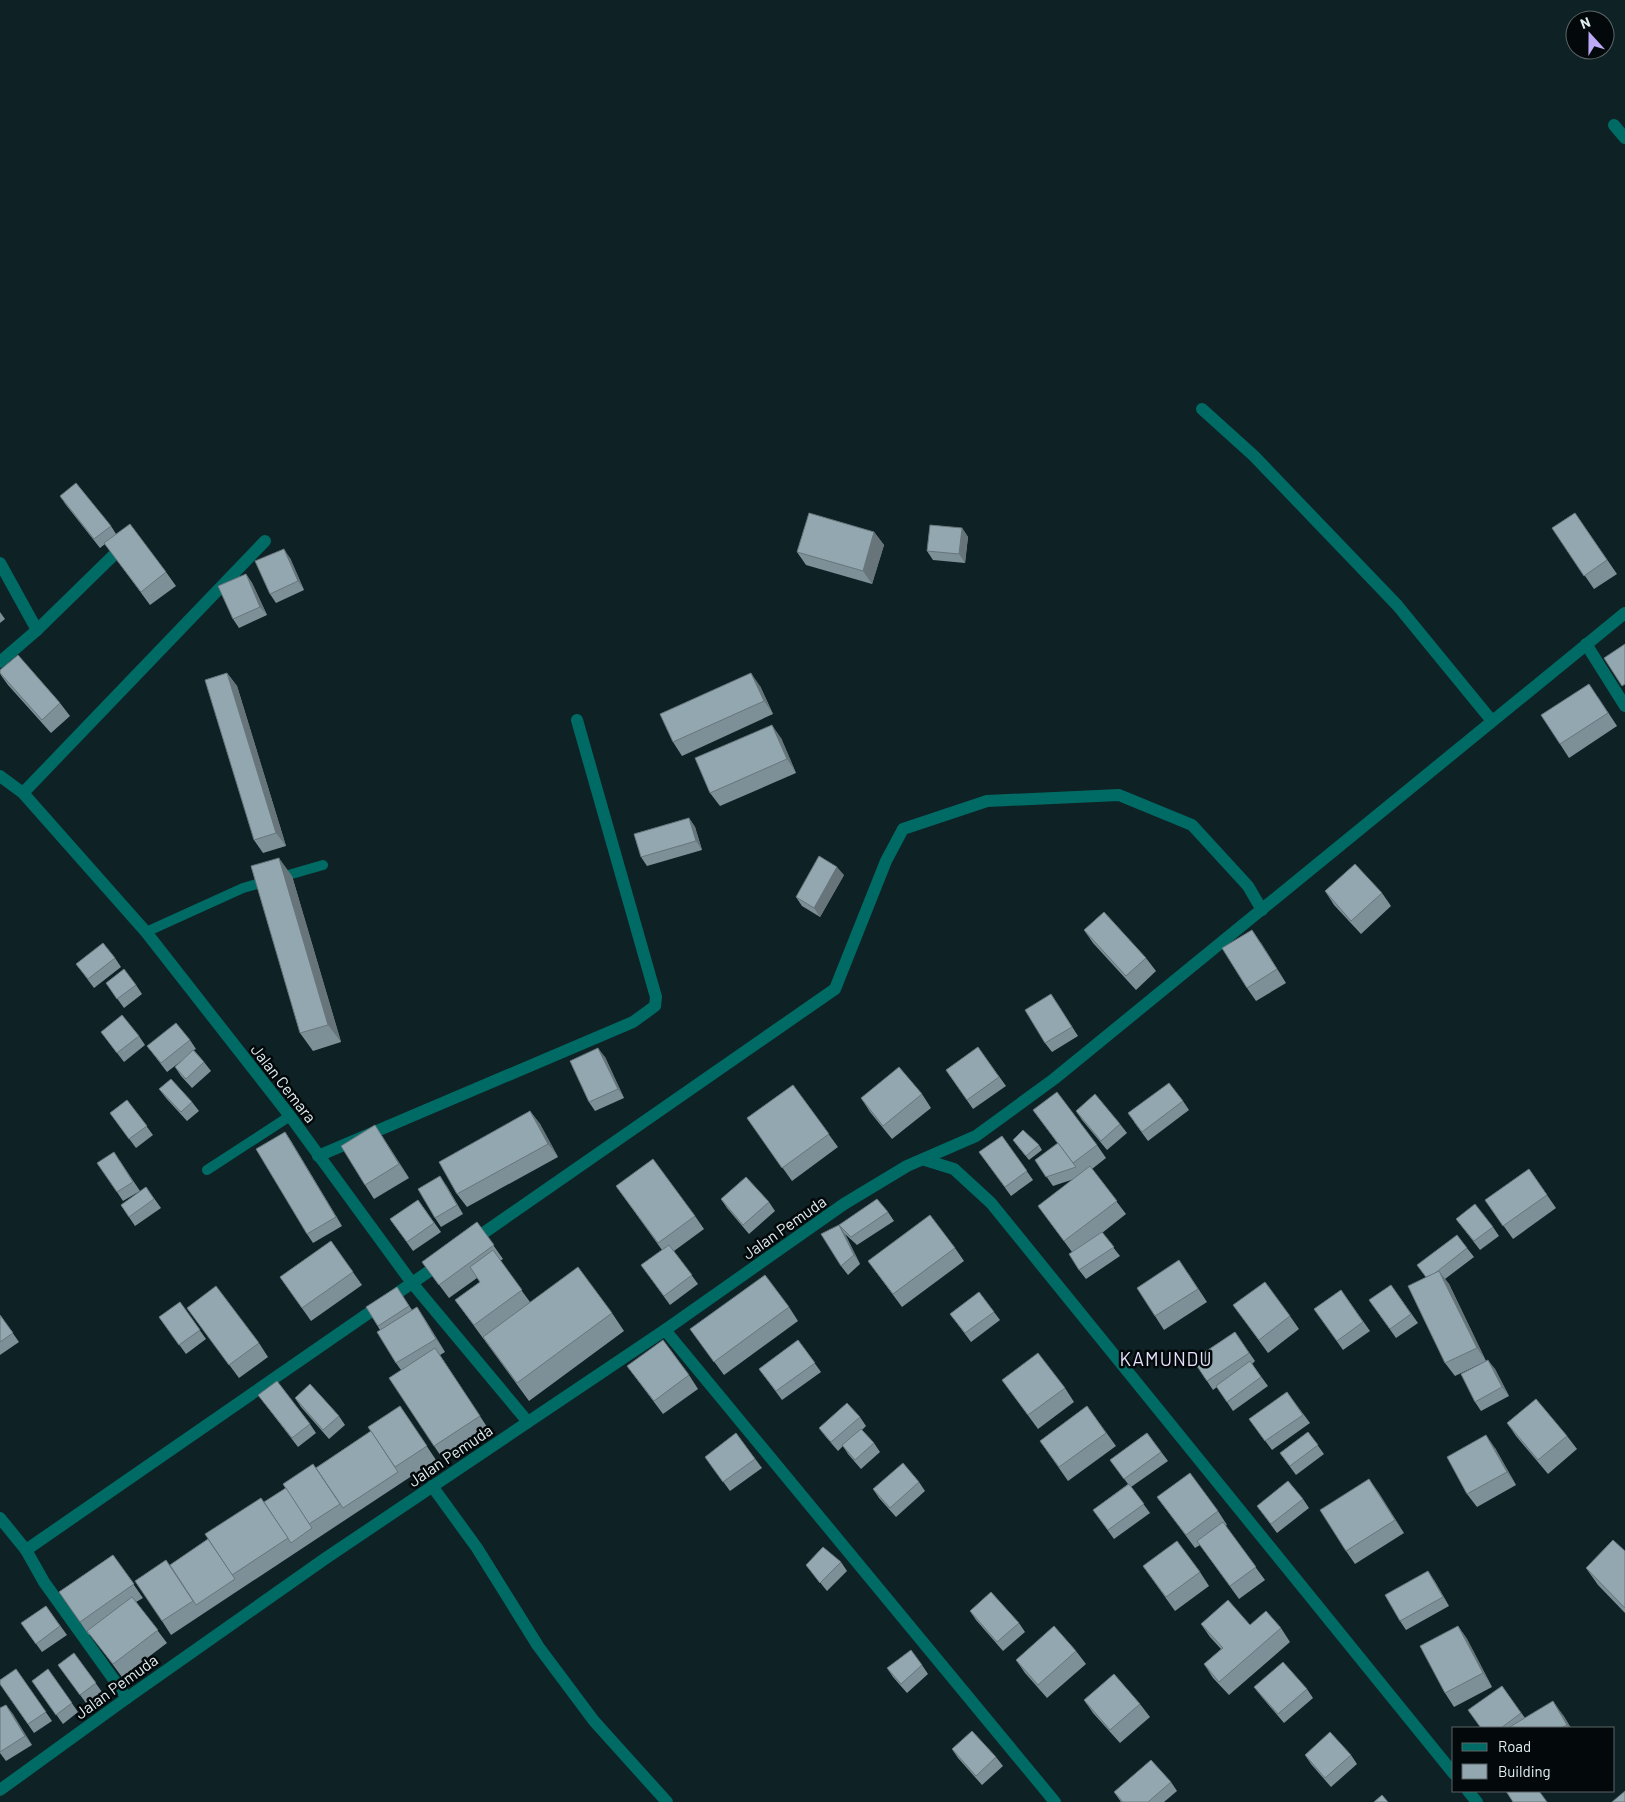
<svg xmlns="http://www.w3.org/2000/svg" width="1625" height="1802" viewBox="0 0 1625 1802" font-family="Barlow,sans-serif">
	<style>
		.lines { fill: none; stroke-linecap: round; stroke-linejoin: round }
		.lane { stroke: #006a64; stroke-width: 10 }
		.street { stroke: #006a64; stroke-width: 12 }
		.wall { fill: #7e9097 }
		.shaded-wall { fill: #67757b }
		.building { fill: #93a7b0; stroke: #67757b }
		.labels { text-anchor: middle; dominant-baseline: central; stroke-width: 5; stroke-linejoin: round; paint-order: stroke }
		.street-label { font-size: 16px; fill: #e2eef0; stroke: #03090b }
		.quarter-label { font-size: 19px; letter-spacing: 1px; fill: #e6e0fd; stroke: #03090b }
	</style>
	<rect width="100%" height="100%" fill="#0e2124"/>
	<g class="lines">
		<g class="lane">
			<polyline points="146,932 243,888 323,865"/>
			<polyline points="207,1170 290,1116"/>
		</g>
		<g class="street">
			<polyline points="1614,125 1625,138"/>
			<polyline points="1202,409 1254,456 1397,605 1492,721"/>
			<polyline points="0,563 37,630"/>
			<polyline points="1586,644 1625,706"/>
			<polyline points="0,662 37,630 125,544"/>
			<polyline points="0,776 23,793 146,932 290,1116 412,1283 528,1422"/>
			<polyline points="23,793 265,541"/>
			<polyline points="318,1156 633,1022 655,1006 656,997 577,720"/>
			<polyline points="925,1160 954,1169 991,1203 1454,1774"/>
			<polyline points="472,1241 835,989 886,861 903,829 987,801 1119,795 1192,825 1248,886 1262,910"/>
			<polyline points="665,1330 1055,1802"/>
			<polyline points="432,1486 477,1548 538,1646 594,1721 667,1802"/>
			<polyline points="0,1518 26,1550 44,1582 127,1698"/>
			<polyline points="26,1550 441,1263"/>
			<polyline points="0,1790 127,1698 326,1558 665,1330 844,1204 907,1166 976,1136 1054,1079 1625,613"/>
			<polyline points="1468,1791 1477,1802"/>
		</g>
	</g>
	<g class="wall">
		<polygon points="60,496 111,526 116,534 166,572 176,586 150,605 105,544 100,548 66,505"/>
		<polygon points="1575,513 1617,574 1594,589 1552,528"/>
		<polygon points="962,528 968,537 965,563 933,560 927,551"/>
		<polygon points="874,532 884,545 872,584 806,565 797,552"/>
		<polygon points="290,558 304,590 276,603 270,594"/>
		<polygon points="246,574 252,583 267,615 239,628 233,619"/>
		<polygon points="0,612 5,619 0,623"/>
		<polygon points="227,673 237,686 286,846 263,853 254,840"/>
		<polygon points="0,674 60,703 70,716 51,733 8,685"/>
		<polygon points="760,686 773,714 682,756 673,742"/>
		<polygon points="1598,697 1617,726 1569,758 1560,744"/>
		<polygon points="781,738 796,773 720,806 710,793"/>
		<polygon points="689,818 695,827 702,850 647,866 641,857"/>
		<polygon points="844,875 820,917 802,906 796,897"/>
		<polygon points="292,876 341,1042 313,1051 300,1033"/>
		<polygon points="1325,891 1382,893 1391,906 1361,934 1334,905"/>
		<polygon points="1084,930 1146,958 1156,971 1136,990 1093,943"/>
		<polygon points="1261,943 1286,983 1256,1001 1247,988"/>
		<polygon points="115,958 121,967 94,988 76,964"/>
		<polygon points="106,983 136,985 142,994 124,1008"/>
		<polygon points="1057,1003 1078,1036 1052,1052 1045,1043"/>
		<polygon points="101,1032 139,1036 145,1045 124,1062"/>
		<polygon points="190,1040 196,1049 194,1050 204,1062 211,1071 192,1088 181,1076 175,1067 184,1059 167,1072 147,1046"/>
		<polygon points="978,1047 1006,1086 973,1109 946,1070"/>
		<polygon points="605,1057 624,1098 595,1111 589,1102"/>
		<polygon points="793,1085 838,1147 792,1181 747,1118"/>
		<polygon points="159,1089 192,1102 199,1111 187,1121 166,1098"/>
		<polygon points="922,1094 931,1108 892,1139 870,1112 861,1098"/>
		<polygon points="127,1100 153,1135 136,1148 110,1113"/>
		<polygon points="1183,1101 1189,1110 1148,1141 1134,1122"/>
		<polygon points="1033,1110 1097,1145 1106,1158 1092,1169 1126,1214 1102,1233 1120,1256 1086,1279 1079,1270 1072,1252 1038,1206 1074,1179 1053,1186 1035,1160 1058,1144"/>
		<polygon points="530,1111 540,1124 558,1157 467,1207 457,1194"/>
		<polygon points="1076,1111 1120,1124 1127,1133 1107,1150 1082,1120"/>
		<polygon points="375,1125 409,1178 374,1199 365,1185"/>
		<polygon points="285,1132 291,1141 342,1226 313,1243 307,1234"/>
		<polygon points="1002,1136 1033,1180 1011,1196 979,1152"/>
		<polygon points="1016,1144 1039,1145 1042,1150 1029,1160"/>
		<polygon points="120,1161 140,1191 123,1201 117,1192"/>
		<polygon points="1529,1169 1556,1208 1513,1239 1485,1200"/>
		<polygon points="446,1185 463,1214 441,1227 435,1218"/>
		<polygon points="616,1186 695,1216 704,1229 674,1251 698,1284 670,1305 641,1265 662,1250"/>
		<polygon points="146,1187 161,1208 135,1226 121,1205"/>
		<polygon points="721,1199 769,1202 775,1211 749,1234 727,1208"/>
		<polygon points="418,1200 441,1232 413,1251 390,1219"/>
		<polygon points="888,1212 894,1221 857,1245 845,1234 860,1264 848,1275 841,1266 839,1225"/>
		<polygon points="1456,1219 1493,1227 1499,1236 1480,1250"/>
		<polygon points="477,1222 503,1259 500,1261 530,1302 612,1313 624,1331 529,1401 455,1300 480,1282 477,1278 449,1298 422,1262"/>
		<polygon points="331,1241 362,1285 311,1321 280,1277"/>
		<polygon points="955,1248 964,1261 902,1307 868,1261"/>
		<polygon points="1467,1248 1474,1257 1445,1279 1449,1284 1486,1361 1495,1369 1509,1396 1481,1411 1475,1402 1480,1364 1455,1376 1445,1363 1426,1277 1417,1265"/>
		<polygon points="1188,1273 1207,1302 1164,1330 1155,1316"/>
		<polygon points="1391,1285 1418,1323 1396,1338 1369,1300"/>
		<polygon points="397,1287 412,1310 417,1307 426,1321 445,1352 440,1355 489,1430 443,1459 434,1446 401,1370 396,1363 380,1330 366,1307"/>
		<polygon points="1341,1290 1370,1331 1343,1350 1314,1309"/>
		<polygon points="979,1292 1000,1320 971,1342 950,1314"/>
		<polygon points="180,1302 206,1339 186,1354 159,1317"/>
		<polygon points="1233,1305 1290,1316 1299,1329 1268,1353"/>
		<polygon points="789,1307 798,1321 724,1375 690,1329"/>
		<polygon points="187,1308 259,1343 268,1357 239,1378"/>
		<polygon points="0,1315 19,1342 0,1355"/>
		<polygon points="1235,1332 1255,1361 1252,1364 1268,1386 1233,1411 1217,1387 1213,1390 1193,1360"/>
		<polygon points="798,1340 821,1372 782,1400 759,1369"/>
		<polygon points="627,1366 689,1375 698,1389 663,1414"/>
		<polygon points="1002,1380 1065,1388 1074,1402 1038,1429"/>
		<polygon points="1287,1392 1310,1423 1272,1450 1249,1419"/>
		<polygon points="258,1395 310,1424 316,1433 298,1447"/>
		<polygon points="295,1398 339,1416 345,1425 329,1439 301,1407"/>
		<polygon points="400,1406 436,1460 171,1635 162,1621 170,1565 371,1431"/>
		<polygon points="1087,1406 1116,1446 1068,1481 1040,1441"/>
		<polygon points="860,1417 866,1426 862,1430 874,1443 880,1452 861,1469 848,1454 843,1446 838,1451 825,1436 819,1428"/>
		<polygon points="1507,1423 1567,1436 1577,1449 1548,1474 1516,1436"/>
		<polygon points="1308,1432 1324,1454 1296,1475 1280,1453"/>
		<polygon points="736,1433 762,1468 730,1491 705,1457"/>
		<polygon points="1147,1433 1168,1461 1131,1487 1150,1513 1114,1539 1093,1510 1128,1484 1110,1460"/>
		<polygon points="1495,1448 1516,1485 1477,1507 1467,1494"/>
		<polygon points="1369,1479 1404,1533 1355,1564 1346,1551"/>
		<polygon points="919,1482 925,1491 896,1517 879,1498 873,1489"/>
		<polygon points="1157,1497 1218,1511 1227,1525 1225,1526 1265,1580 1239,1599 1200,1545 1195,1548"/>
		<polygon points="1303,1499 1309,1508 1277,1533 1257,1506"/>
		<polygon points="1625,1551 1625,1613 1598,1585 1586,1568"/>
		<polygon points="113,1555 143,1598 136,1602 167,1643 122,1677 90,1634 89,1635 59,1592"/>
		<polygon points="841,1562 847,1571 827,1591 806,1565"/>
		<polygon points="1143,1566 1200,1572 1209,1586 1175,1611"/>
		<polygon points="1434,1580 1449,1606 1406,1630 1400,1621"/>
		<polygon points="46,1606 67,1635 42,1652 21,1623"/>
		<polygon points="970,1611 1019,1623 1025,1632 1003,1651 976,1620"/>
		<polygon points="1201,1624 1250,1625 1281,1628 1290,1642 1229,1695 1213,1678 1204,1664 1221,1649 1210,1637"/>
		<polygon points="1458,1626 1467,1639 1492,1687 1454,1707 1445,1693"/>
		<polygon points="1076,1651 1086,1664 1047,1698 1025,1673 1016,1660"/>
		<polygon points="74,1653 102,1692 86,1703 58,1665"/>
		<polygon points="922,1665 928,1674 907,1693 893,1677 887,1668"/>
		<polygon points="16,1669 52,1721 34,1733 0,1684"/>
		<polygon points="48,1669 78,1712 63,1724 32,1681"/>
		<polygon points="1502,1686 1525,1718 1563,1715 1571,1728 1481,1728"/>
		<polygon points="1254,1687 1307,1689 1313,1698 1284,1723 1261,1696"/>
		<polygon points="1084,1700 1140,1704 1150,1717 1120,1743 1093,1713"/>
		<polygon points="6,1705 32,1745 6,1761 0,1753 0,1708"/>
		<polygon points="952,1749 996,1757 1003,1766 982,1785 958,1758"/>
		<polygon points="1305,1755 1351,1755 1357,1764 1331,1787 1311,1764"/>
		<polygon points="1171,1782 1177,1791 1164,1802 1121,1802 1114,1792"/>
	</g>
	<g class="shaded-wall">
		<polygon points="962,528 968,537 965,563 959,554"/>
		<polygon points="874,532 884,545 872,584 863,571"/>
		<polygon points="284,549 290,558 304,590 298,581"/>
		<polygon points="246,574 252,583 267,615 260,607"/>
		<polygon points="227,673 237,686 286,846 276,833"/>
		<polygon points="751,673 760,686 773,714 764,701"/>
		<polygon points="772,725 781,738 796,773 787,759"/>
		<polygon points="689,818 695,827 702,850 696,841"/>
		<polygon points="279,858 292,876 341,1042 328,1025"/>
		<polygon points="837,867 844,875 820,917 814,908"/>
		<polygon points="1252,930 1261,943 1286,983 1277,969"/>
		<polygon points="598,1048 605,1057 624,1098 618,1089"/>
		<polygon points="530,1111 540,1124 558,1157 548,1144"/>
		<polygon points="375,1125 384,1139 409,1178 399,1164"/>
		<polygon points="285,1132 291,1141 342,1226 336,1217"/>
		<polygon points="440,1176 446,1185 463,1214 457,1205"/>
		<polygon points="839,1225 845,1234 860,1264 854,1255"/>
		<polygon points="1439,1271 1449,1284 1486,1361 1477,1348"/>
		<polygon points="417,1307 426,1321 445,1352 436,1339"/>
		<polygon points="435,1348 444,1362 489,1430 480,1416"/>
		<polygon points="1488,1360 1495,1369 1509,1396 1502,1387"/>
		<polygon points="1486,1435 1495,1448 1516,1485 1507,1472"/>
		<polygon points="1369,1479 1379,1493 1404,1533 1395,1520"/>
		<polygon points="1428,1571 1434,1580 1449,1606 1443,1597"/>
		<polygon points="1458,1626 1467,1639 1492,1687 1483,1673"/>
		<polygon points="1553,1701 1563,1715 1571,1728 1569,1728 1567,1725"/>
		<polygon points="6,1705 13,1714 32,1745 25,1736"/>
	</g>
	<g class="building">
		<polygon points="76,483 111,526 94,539 60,496"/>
		<polygon points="809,513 874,532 863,571 797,552"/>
		<polygon points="1575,513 1607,560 1584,576 1552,528"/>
		<polygon points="130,524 166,572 141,592 104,543"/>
		<polygon points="930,525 962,528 959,554 927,551"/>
		<polygon points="284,549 298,581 270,594 255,561"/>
		<polygon points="246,574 260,607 233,619 218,586"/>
		<polygon points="1625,644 1625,684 1622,686 1604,658"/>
		<polygon points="18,655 60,703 42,720 0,673 0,670"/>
		<polygon points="227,673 276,833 254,840 205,680"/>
		<polygon points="751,673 764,701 673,742 660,714"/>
		<polygon points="1589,684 1608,713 1560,744 1541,715"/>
		<polygon points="772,725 787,759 710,793 695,758"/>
		<polygon points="689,818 696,841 641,857 634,834"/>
		<polygon points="819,856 837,867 814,908 796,897"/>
		<polygon points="279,858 328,1025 300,1033 251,866"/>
		<polygon points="1355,864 1382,893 1351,921 1325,891"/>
		<polygon points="1104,912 1146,958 1126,976 1084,930"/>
		<polygon points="1252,930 1277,969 1247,988 1222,948"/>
		<polygon points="103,943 115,958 88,979 76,964"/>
		<polygon points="124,969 136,985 117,999 106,983"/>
		<polygon points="1051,994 1072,1027 1045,1043 1025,1010"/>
		<polygon points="122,1015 139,1036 117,1053 101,1032"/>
		<polygon points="176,1023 190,1040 161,1063 147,1046"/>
		<polygon points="978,1047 999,1077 967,1100 946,1070"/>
		<polygon points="598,1048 618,1089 589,1102 570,1061"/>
		<polygon points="193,1050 204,1062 186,1079 175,1067"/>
		<polygon points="899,1067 922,1094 883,1126 861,1098"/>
		<polygon points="171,1079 192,1102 181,1112 159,1089"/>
		<polygon points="1169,1083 1183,1101 1142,1132 1128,1113"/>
		<polygon points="793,1085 829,1134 782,1168 747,1118"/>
		<polygon points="1057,1092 1097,1145 1073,1163 1033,1110"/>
		<polygon points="1095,1094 1120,1124 1101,1141 1076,1111"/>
		<polygon points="127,1100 147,1126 129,1139 110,1113"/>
		<polygon points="530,1111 548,1144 457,1194 439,1162"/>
		<polygon points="375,1125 399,1164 365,1185 341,1146"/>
		<polygon points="1023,1130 1039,1145 1026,1156 1013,1140"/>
		<polygon points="285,1132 336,1217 307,1234 256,1149"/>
		<polygon points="1002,1136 1027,1171 1005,1187 979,1152"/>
		<polygon points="1058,1143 1076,1167 1046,1177 1035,1160"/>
		<polygon points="114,1152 133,1182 117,1192 97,1163"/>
		<polygon points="653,1159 695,1216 658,1243 616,1186"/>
		<polygon points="1090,1166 1117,1201 1064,1241 1038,1206"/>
		<polygon points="1529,1169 1547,1195 1503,1226 1485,1200"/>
		<polygon points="440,1176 457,1205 435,1218 418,1189"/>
		<polygon points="746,1177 769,1202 743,1225 721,1199"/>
		<polygon points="146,1187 154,1199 129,1217 121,1205"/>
		<polygon points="877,1199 888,1212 851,1237 839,1225"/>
		<polygon points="418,1200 434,1223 407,1242 390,1219"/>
		<polygon points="1475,1204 1493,1227 1474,1241 1456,1219"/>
		<polygon points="930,1215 955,1248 893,1294 868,1261"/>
		<polygon points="477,1222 494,1245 439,1285 422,1262"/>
		<polygon points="839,1225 854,1255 841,1266 821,1234"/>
		<polygon points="1102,1232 1114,1247 1079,1270 1069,1254"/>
		<polygon points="1457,1235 1467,1248 1434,1274 1426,1277 1417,1265"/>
		<polygon points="331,1241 353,1272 302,1308 280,1277"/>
		<polygon points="669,1245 692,1275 664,1296 641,1265"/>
		<polygon points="493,1250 522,1290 474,1325 455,1300 480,1282 470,1267"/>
		<polygon points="1179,1260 1198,1289 1155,1316 1137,1288"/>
		<polygon points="578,1267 612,1313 517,1383 483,1337"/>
		<polygon points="1439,1271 1477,1348 1445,1363 1408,1286"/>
		<polygon points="765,1275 789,1307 714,1362 690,1329"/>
		<polygon points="1265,1282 1290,1316 1259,1340 1233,1305"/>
		<polygon points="1391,1285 1411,1314 1390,1329 1369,1300"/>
		<polygon points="216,1286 259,1343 229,1365 187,1308"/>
		<polygon points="397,1287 409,1306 378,1326 366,1307"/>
		<polygon points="1341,1290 1363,1322 1337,1341 1314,1309"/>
		<polygon points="979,1292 994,1312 965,1333 950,1314"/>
		<polygon points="180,1302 200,1330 179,1345 159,1317"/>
		<polygon points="417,1307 436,1339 396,1363 377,1332"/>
		<polygon points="0,1315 13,1333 0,1342"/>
		<polygon points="1235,1332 1249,1353 1207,1381 1193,1360"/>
		<polygon points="663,1340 689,1375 654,1401 627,1366"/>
		<polygon points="798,1340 815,1363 776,1391 759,1369"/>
		<polygon points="435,1348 480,1416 434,1446 389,1378"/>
		<polygon points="1038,1353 1065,1388 1028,1415 1002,1380"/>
		<polygon points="1488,1360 1502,1387 1475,1402 1461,1374"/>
		<polygon points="1250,1361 1261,1377 1227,1402 1216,1386"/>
		<polygon points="277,1381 310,1424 292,1438 258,1395"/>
		<polygon points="310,1384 339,1416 323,1430 295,1398"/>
		<polygon points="1287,1392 1303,1415 1265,1441 1249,1419"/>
		<polygon points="1536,1399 1567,1436 1538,1460 1507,1423"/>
		<polygon points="847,1403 860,1417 831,1442 819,1428"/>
		<polygon points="400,1406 427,1446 395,1467 368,1427"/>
		<polygon points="1087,1406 1106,1433 1059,1467 1040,1441"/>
		<polygon points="861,1429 874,1443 855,1460 842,1445"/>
		<polygon points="371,1431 398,1472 343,1508 316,1468"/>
		<polygon points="1308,1432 1318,1445 1290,1466 1280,1453"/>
		<polygon points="736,1433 755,1459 723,1482 705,1457"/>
		<polygon points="1147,1433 1161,1452 1124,1479 1110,1460"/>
		<polygon points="1486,1435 1507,1472 1467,1494 1447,1457"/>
		<polygon points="903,1463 919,1482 890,1508 873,1489"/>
		<polygon points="313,1464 340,1504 309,1524 283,1484"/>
		<polygon points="1190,1473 1218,1511 1186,1535 1157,1497"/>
		<polygon points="1369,1479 1395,1520 1346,1551 1320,1510"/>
		<polygon points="1288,1481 1303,1499 1271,1524 1257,1506"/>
		<polygon points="1129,1484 1144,1504 1108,1530 1093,1510"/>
		<polygon points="286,1488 312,1528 291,1543 264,1502"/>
		<polygon points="261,1498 288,1538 232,1575 205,1534"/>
		<polygon points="1223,1522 1256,1567 1230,1586 1197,1541"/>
		<polygon points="208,1539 235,1579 196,1605 170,1565"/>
		<polygon points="1613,1540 1625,1551 1625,1608 1586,1568"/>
		<polygon points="1177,1541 1200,1572 1166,1597 1143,1566"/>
		<polygon points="823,1547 841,1562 820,1583 806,1565"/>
		<polygon points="113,1555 134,1584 80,1622 59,1592"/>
		<polygon points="166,1560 193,1601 162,1621 135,1581"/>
		<polygon points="1428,1571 1443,1597 1400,1621 1385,1595"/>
		<polygon points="991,1592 1019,1623 997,1642 970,1611"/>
		<polygon points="132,1597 158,1630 113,1664 87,1631"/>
		<polygon points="1228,1600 1250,1625 1266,1611 1281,1628 1219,1682 1204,1664 1223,1648 1201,1624"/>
		<polygon points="46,1606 60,1626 36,1644 21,1623"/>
		<polygon points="1054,1626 1076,1651 1038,1685 1016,1660"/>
		<polygon points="1458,1626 1483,1673 1445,1693 1420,1646"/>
		<polygon points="911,1650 922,1665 901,1684 887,1668"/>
		<polygon points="74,1653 96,1683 80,1695 58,1665"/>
		<polygon points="1283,1662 1307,1689 1278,1714 1254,1687"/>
		<polygon points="16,1669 46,1712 28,1724 0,1684 0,1680"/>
		<polygon points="48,1669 72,1703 56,1715 32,1681"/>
		<polygon points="1114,1674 1140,1704 1110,1730 1084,1700"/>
		<polygon points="1502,1686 1521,1713 1501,1728 1481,1728 1468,1710"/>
		<polygon points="1553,1701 1567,1725 1561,1728 1508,1728"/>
		<polygon points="6,1705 25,1736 0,1752 0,1708"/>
		<polygon points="972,1731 996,1757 976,1776 952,1749"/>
		<polygon points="1330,1732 1351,1755 1325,1778 1305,1755"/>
		<polygon points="1151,1760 1171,1782 1148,1802 1123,1802 1114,1792"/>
		<polygon points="1506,1791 1539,1791 1547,1802 1513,1802"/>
		<polygon points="1625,1791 1625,1802 1612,1802"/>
		<polygon points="1382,1795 1388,1802 1374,1802"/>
	</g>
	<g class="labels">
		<g class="street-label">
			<text transform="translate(284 1083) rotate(52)">Jalan Cemara</text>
			<text transform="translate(784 1227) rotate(-35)">Jalan Pemuda</text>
			<text transform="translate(450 1455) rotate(-34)">Jalan Pemuda</text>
			<text transform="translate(116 1686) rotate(-36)">Jalan Pemuda</text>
		</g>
		<g class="quarter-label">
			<text x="1166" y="1358">KAMUNDU</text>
		</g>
	</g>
	<rect x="1452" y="1727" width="162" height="65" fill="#03090b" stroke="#5c6567"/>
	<rect x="1462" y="1743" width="25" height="8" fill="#006a64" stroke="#5c6567"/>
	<text x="1498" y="1752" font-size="15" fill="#e2eef0">Road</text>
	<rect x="1462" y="1764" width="25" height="15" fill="#93a7b0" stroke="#5c6567"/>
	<text x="1498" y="1777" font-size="15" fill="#e2eef0">Building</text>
	<g transform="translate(1590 35) rotate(339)"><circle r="24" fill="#03090b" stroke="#5c6567"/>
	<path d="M0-4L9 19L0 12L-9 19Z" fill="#bda9f5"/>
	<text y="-8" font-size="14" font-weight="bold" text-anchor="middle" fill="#e2eef0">N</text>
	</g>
</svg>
